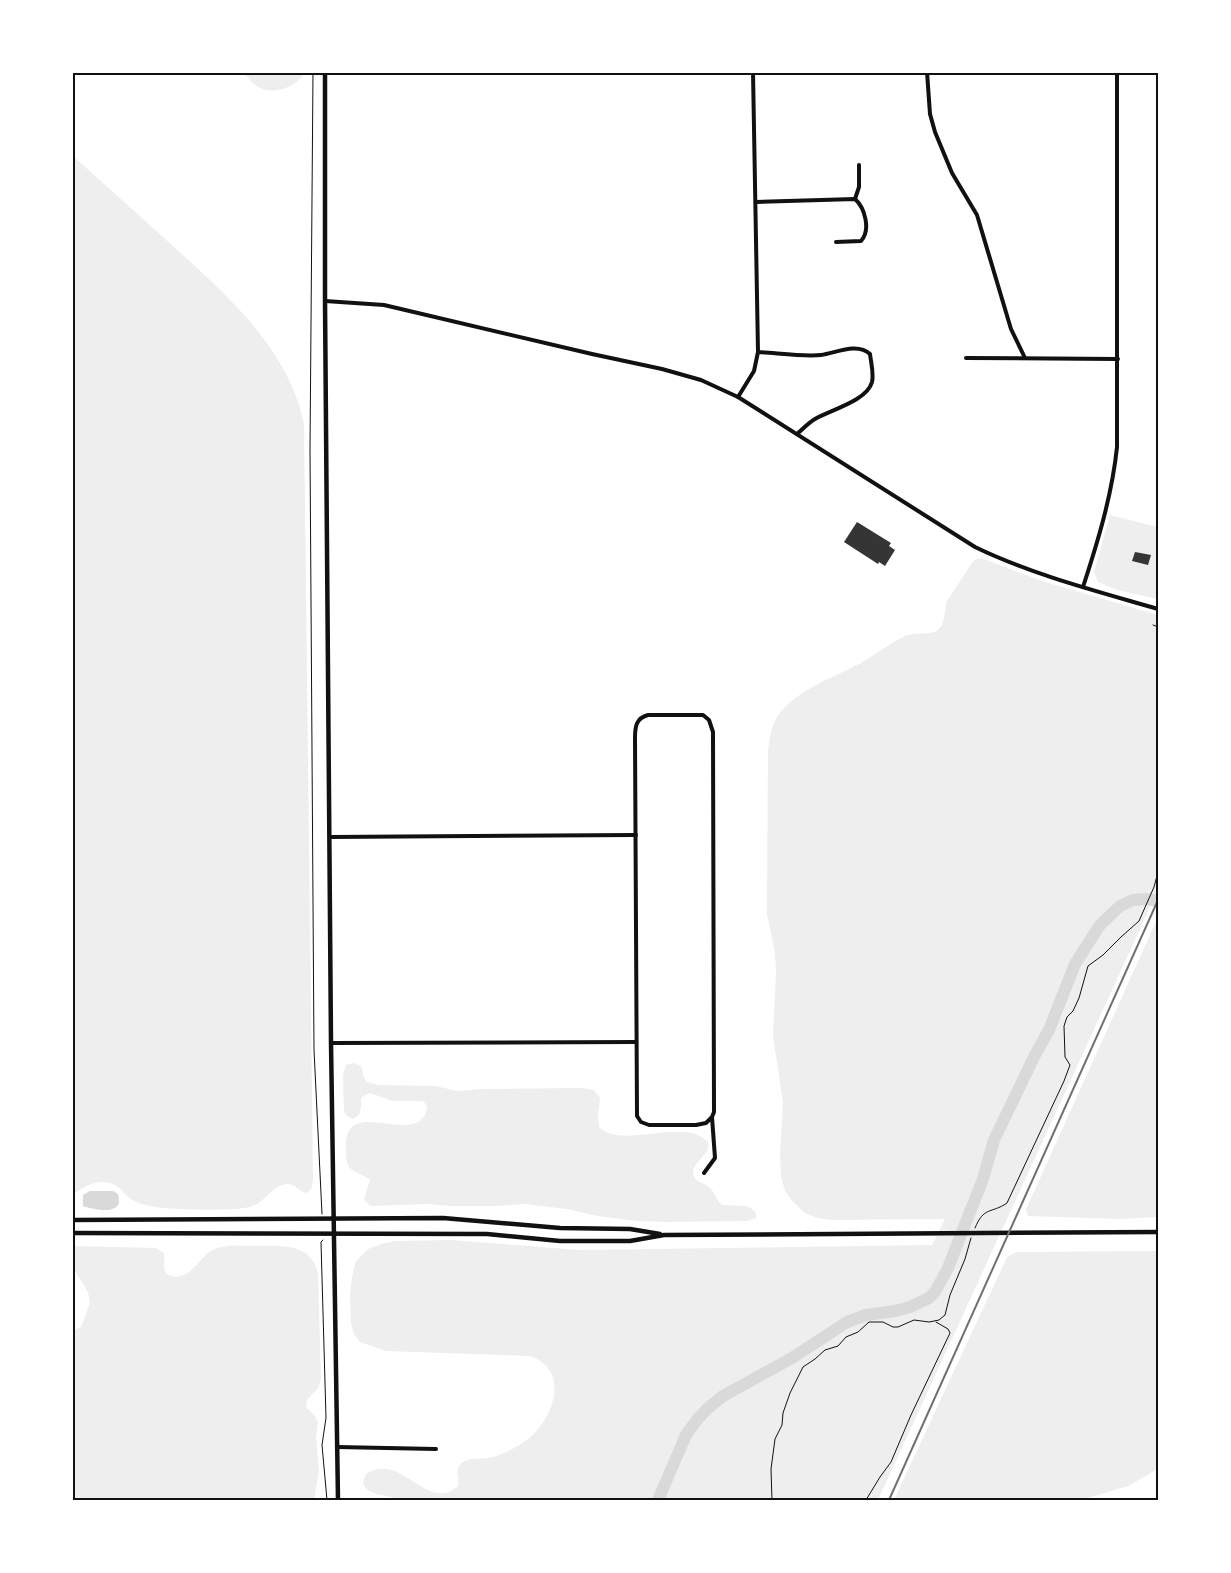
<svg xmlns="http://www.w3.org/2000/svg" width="1231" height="1573" viewBox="0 0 1231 1573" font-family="'Varela Round',sans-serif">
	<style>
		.green { fill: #eee }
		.water { fill: #d9d9d9 }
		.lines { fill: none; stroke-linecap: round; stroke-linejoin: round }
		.river { stroke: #d9d9d9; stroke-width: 12 }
		.building { fill: #353535 }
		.path { stroke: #111; stroke-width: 1 }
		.minor { stroke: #111; stroke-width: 4 }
		.tertiary { stroke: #111; stroke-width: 4.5 }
		.rail { stroke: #707070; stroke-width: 2 }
		.neatline { fill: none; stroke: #111; stroke-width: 2 }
	</style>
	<rect width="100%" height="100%" fill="#fff"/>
	<g class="green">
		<path d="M244 73H304C298 86 276 94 262 89 254 85 249 80 244 73Z"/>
		<path d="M73 156C103 183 133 210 163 237 220 289 288 345 304 424L313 1181 312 1187 308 1193C299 1193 297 1184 288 1184 272 1185 266 1201 253 1206 237 1212 168 1210 150 1206 140 1204 130 1200 123 1192 121 1190 120 1188 118 1187 104 1176 84 1185 73 1195Z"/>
		<polygon points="1110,515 1158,527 1158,599 1117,590 1098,582 1094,572"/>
		<path d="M981 558 1045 582 1158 615V890L878 1500H399C388 1494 365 1496 363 1482L366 1474C402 1451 427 1514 458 1486 460 1477 453 1469 463 1462 471 1457 484 1460 493 1457 504 1454 515 1448 524 1442 552 1423 573 1371 530 1356L386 1351 360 1342 354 1334 351 1323 350 1294 352 1277 356 1261 368 1249 381 1244 395 1241 451 1240 580 1250 932 1245 945 1219 831 1220 817 1218 805 1213 794 1203 785 1191 781 1176 780 1154 783 1103 773 1035 776 974 775 953 767 914 768 750C770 738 771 725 779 714 799 689 832 678 859 664 875 655 889 644 905 636 915 632 932 635 938 630 946 624 944 609 947 601L972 563 976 559Z"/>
		<polygon points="1158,920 1158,1217 1121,1219 1028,1216 1026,1210 1028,1205 1154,926"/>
		<path d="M353 1063 361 1066 364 1078 367 1082 377 1085 435 1086 458 1091 483 1089 582 1088 594 1090 600 1098 598 1115 599 1127C617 1147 669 1125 695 1134 726 1145 694 1159 693 1172 693 1182 703 1182 709 1187 715 1192 716 1200 722 1205L746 1206 751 1208 756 1213V1218L747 1221 665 1222 637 1221 598 1216 567 1209 524 1204 497 1206H450L428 1204 370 1206 364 1199 370 1180C364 1174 355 1174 350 1168 345 1162 346 1153 346 1145 346 1094 420 1150 427 1108L425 1103 422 1101H393L370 1093 363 1096 361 1098V1108L359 1115 353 1119C348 1117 346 1116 344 1111L343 1075 346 1065Z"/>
		<path d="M73 1246 156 1248 164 1253C166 1261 160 1273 171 1276 192 1281 199 1255 215 1249 227 1244 241 1246 254 1246 279 1246 312 1242 318 1274L321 1379 318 1388 307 1400 306 1407 315 1416 318 1422 316 1438 319 1471 314 1500H73V1331L81 1327 90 1303 88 1292 73 1268Z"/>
		<polygon points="1158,1251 1158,1469 1128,1486 1081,1500 894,1500 1007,1257 1014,1253 1020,1252"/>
	</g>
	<path class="water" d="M90 1191H113L118 1194C118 1194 119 1202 119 1202 117 1215 91 1209 83 1206V1195Z"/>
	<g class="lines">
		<polyline class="river" points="658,1500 686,1435 696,1421 707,1409 723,1396 792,1358 847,1322 866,1315 895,1311 910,1307 929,1298 935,1292 948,1268 955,1250 983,1179 994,1140 1035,1055 1049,1030 1075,964 1100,925 1120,906 1133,900 1147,899 1158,901"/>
	</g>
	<g class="building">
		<polygon points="857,522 891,543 889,546 895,550 885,566 879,562 878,564 844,542"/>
		<polygon points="1135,552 1151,555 1148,565 1132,561"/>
	</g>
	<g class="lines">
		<g class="path">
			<polyline points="313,72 310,450 314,1050 322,1214"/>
			<polyline points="1153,625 1158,627"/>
			<path d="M975 1228C984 1206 991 1214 1007 1203L1064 1081 1070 1065 1065 1057 1064 1026 1067 1017 1073 1011 1079 998 1088 966 1103 955 1121 937 1139 921 1154 887 1158 872"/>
			<polyline points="323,1240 321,1242 326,1418 322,1445 327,1500"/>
			<polyline points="772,1500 771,1469 775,1439 782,1425 783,1413 790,1393 803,1367 815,1359 825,1350 838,1346 846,1337 858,1332 869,1322 883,1322 893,1327 898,1327 914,1320 929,1322 939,1320 945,1315 950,1295 965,1259 971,1238"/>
			<polyline points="866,1500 880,1477 891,1462 911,1415 950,1333 948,1329 936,1322"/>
		</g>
		<g class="minor">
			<polyline points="927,72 930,114 935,132 952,173 977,215 1011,329 1025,358"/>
			<polyline points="855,199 859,187 859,165"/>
			<path d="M756 202 855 199C865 208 871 230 861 241L836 242"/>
			<path d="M325 301 384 305 592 354 662 369 701 380 738 397 975 547C1033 575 1096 591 1158 609"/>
			<path d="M758 352C777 353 804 357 821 355 836 353 857 342 870 354 871 363 874 373 872 382 867 401 830 410 815 419 808 423 803 429 797 434"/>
			<polyline points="966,358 1118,359"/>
			<polyline points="738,397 754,371 758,352 753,72"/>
			<path d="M1083 587C1098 541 1112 495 1117 447V72"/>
			<polyline points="330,837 636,835"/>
			<polyline points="331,1043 636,1042"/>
			<path d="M704 1173 715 1158 712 1117 714 1112 713 732 709 720 703 715H648C636 718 635 727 635 738L637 1116 641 1122 649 1125H696L706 1123 712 1117"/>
			<polyline points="337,1447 436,1449"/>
		</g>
		<g class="tertiary">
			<polyline points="325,72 325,301 331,1043 338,1500"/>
			<polyline points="72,1220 443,1218 560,1228 630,1229 660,1234"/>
			<polyline points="72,1233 487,1234 560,1241 630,1241 664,1235 1158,1232"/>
		</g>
		<polyline class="rail" points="889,1500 1158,900"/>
	</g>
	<rect width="1231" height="1573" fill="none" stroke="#ffffff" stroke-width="148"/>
	<rect x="74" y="74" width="1083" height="1425" class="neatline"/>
</svg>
